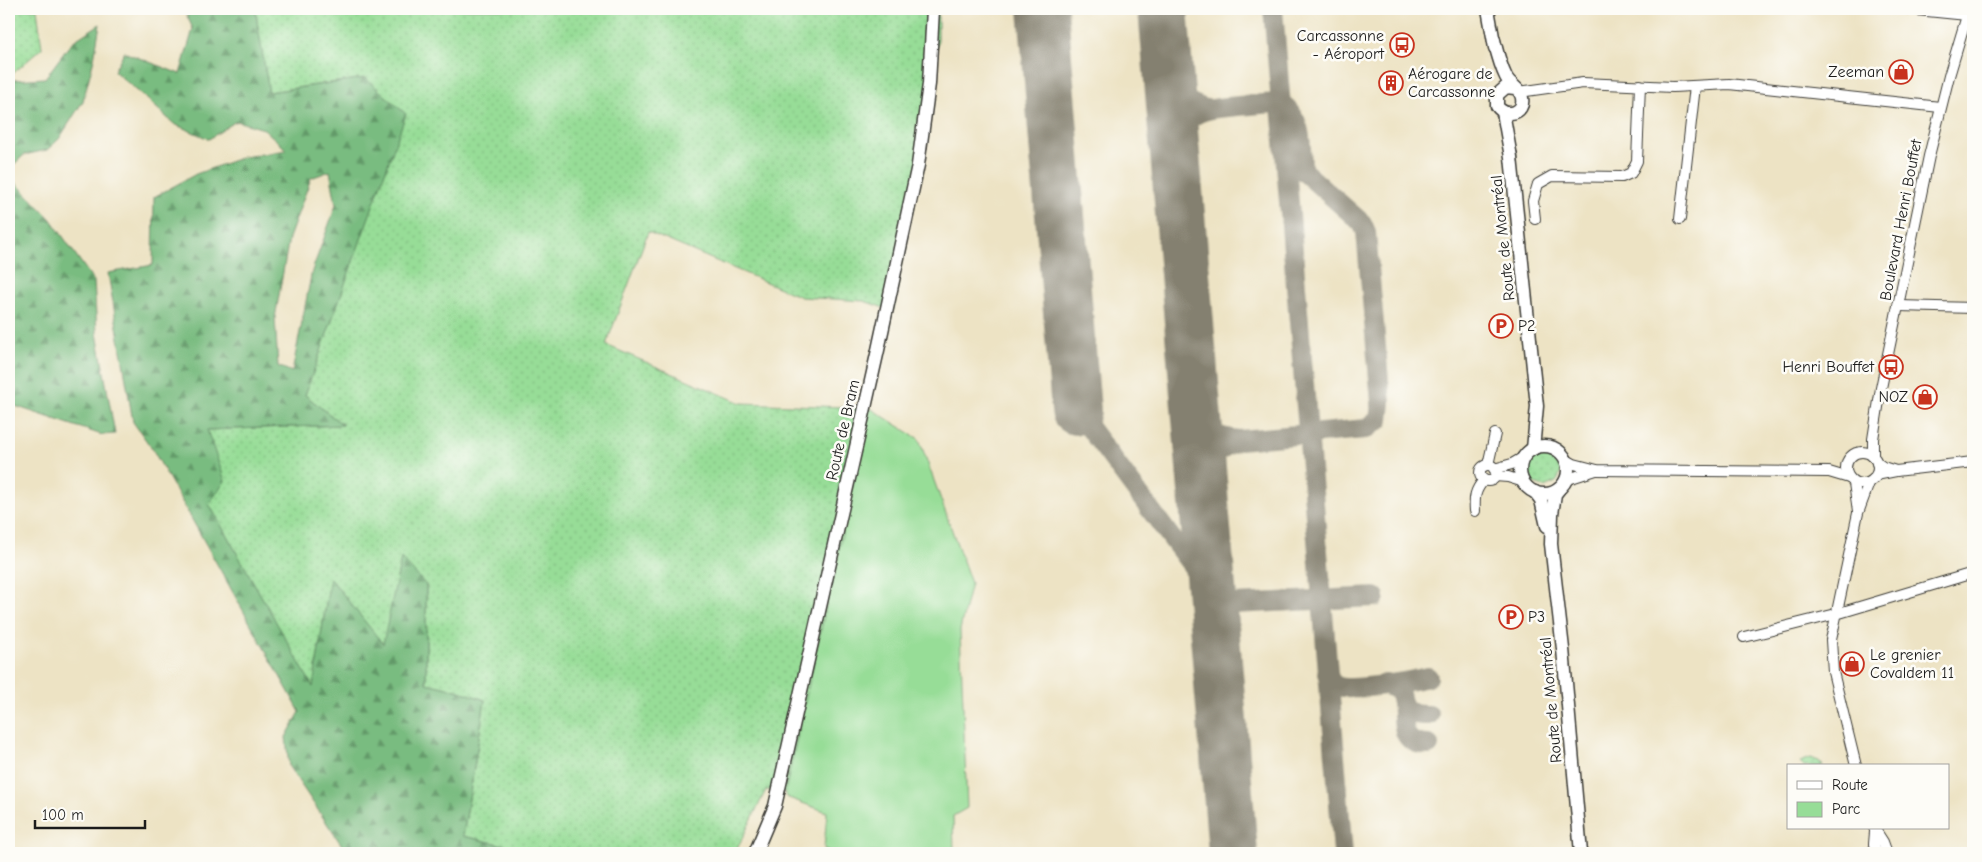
<svg xmlns="http://www.w3.org/2000/svg" width="1982" height="862" viewBox="0 0 1982 862" font-family="'Comic Neue',sans-serif">
	<style>
		.grass { fill: url(#grass-dots); stroke: #5a7c5a }
		.forest { fill: url(#forest-firs); stroke: #4a6c4e; fill-rule: evenodd }
		.park { fill: #97dd97; stroke: #5a7c5a }
		.lines { fill: none; stroke-linecap: round; stroke-linejoin: round }
		.taxiway { stroke: #848070; stroke-width: 20 }
		.runway { stroke: #848070; stroke-width: 50 }
		.minor-casing { stroke: #3b3a35; stroke-width: 12 }
		.major-casing { stroke: #3b3a35; stroke-width: 15 }
		.minor { stroke: #fff; stroke-width: 10 }
		.major { stroke: #fff; stroke-width: 12 }
		.labels { text-anchor: middle; dominant-baseline: central; stroke-width: 5; stroke-linejoin: round; paint-order: stroke }
		.poi-label { font-size: 16px; fill: #1c1c1c; stroke: #fdfcf7; text-anchor: end }
		.street-label { font-size: 16px; fill: #1c1c1c; stroke: #fdfcf7 }
	</style>
	<defs>
		<pattern id="grass-dots" width="8" height="8" patternUnits="userSpaceOnUse" patternTransform="scale(1.25)"><rect width="8" height="8" fill="#97dd97"/><path d="M2 2h.1M6 6h.1" fill="none" stroke="#82bd82" stroke-width="1.8" stroke-linecap="round"/></pattern>
		<pattern id="forest-firs" width="22" height="20" patternUnits="userSpaceOnUse" patternTransform="scale(1.25)"><rect width="22" height="20" fill="#79bc80"/><path d="M5 1l3.5 6h-7zM16 11l3.5 6h-7z" fill="#629868"/></pattern>
	</defs>
	<rect width="100%" height="100%" fill="#fdfcf7"/>
	<filter id="ink" filterUnits="userSpaceOnUse"><feTurbulence type="fractalNoise" baseFrequency=".02" numOctaves="2"/><feDisplacementMap in="SourceGraphic" scale="10" xChannelSelector="R" yChannelSelector="G"/><feConvolveMatrix kernelMatrix="1 2 1 2 8 2 1 2 1" color-interpolation-filters="sRGB"/></filter>
	<filter id="wash" filterUnits="userSpaceOnUse"><feTurbulence type="fractalNoise" baseFrequency=".0096" numOctaves="4" result="noise"/><feDisplacementMap in="SourceGraphic" scale="20" xChannelSelector="R" yChannelSelector="G"/><feGaussianBlur stdDeviation="1.12" result="paint"/><feColorMatrix in="noise" values="0 0 0 0 0 0 0 0 0 0 0 0 0 0 0 0 0 1.4 0 .05"/><feComposite in="paint" operator="in"/></filter>
	<g filter="url(#wash)">
		<rect width="100%" height="100%" fill="#ede3c4"/>
		<g class="grass">
			<polygon points="9,9 37,9 42,48 9,77"/>
			<polygon points="255,9 938,9 938,39 893,311 864,301 801,297 648,232 606,345 741,403 870,408 785,792 766,790 735,853 539,853 463,836 485,700 460,691 426,683 426,585 383,645 330,578 313,688 209,504 207,430 343,425 305,395 405,114 365,78 268,92"/>
			<path d="M1555 454C1563 463 1563 473 1556 482L1544 487 1531 483 1525 471 1526 462 1531 455Z"/>
			<polygon points="1810,758 1819,761 1823,766 1803,766 1800,763 1802,761"/>
		</g>
		<g class="forest">
			<path d="M184 9H255L269 92 365 78 406 114 305 395 343 425 207 430 225 481 209 504 313 687 330 578 383 644 401 558 426 585V683L460 691 485 700 463 836 539 853H347L289 767 286 737 300 712 153 450 133 422 108 273 153 265 154 197 196 174 243 157 287 150 264 129 236 121 209 139 174 124 148 100 114 71 124 52 180 74 193 29ZM330 171 336 205 312 271 292 372 278 366 275 318 289 238 311 178Z"/>
			<polygon points="100,24 94,59 83,101 59,139 47,150 24,155 9,169 9,83 13,80 45,78 72,42"/>
			<polygon points="9,176 50,218 94,281 97,333 115,434 102,435 9,404"/>
		</g>
		<polygon class="park" points="870,408 919,439 971,583 960,630 967,808 953,816 954,853 834,853 824,849 827,812 786,797 785,792"/>
		<g class="lines">
			<g class="taxiway">
				<polyline points="1273,9 1343,853"/>
				<path d="M1168 77C1179 97 1185 102 1206 109"/>
				<path d="M1174 149C1183 110 1204 109 1238 106 1253 105 1267 103 1281 103 1303 118 1301 146 1302 170L1362 223 1366 232 1381 403 1379 420 1366 429 1239 440C1214 437 1204 432 1196 408"/>
				<polyline points="1076,410 1211,591 1220,601 1234,604 1375,597"/>
				<path d="M1202 482C1208 457 1215 450 1239 440"/>
				<polyline points="1214,626 1220,610 1234,604"/>
				<path d="M1327 673C1329 678 1330 682 1335 685 1349 693 1411 681 1428 677"/>
				<path d="M1385 684 1399 691C1409 714 1392 744 1429 745"/>
				<path d="M1402 703C1409 715 1416 715 1429 715"/>
			</g>
			<g class="runway">
				<polyline points="1043,9 1076,410"/>
				<polyline points="1163,9 1233,853"/>
			</g>
		</g>
	</g>
	<g filter="url(#ink)">
		<g class="lines">
			<g class="minor-casing">
				<g id="minor">
					<polyline points="1907,9 1967,15"/>
					<polyline points="1519,92 1583,83 1673,87 1729,84 1940,107"/>
					<polyline points="1535,219 1533,201 1538,184 1552,176 1622,177 1631,173 1637,161 1640,85"/>
					<polyline points="1680,219 1695,86"/>
					<polyline points="1899,306 1973,308"/>
					<circle cx="1862" cy="468" r="16"/>
					<polyline points="1873,457 1873,439 1881,388 1929,156 1949,76 1969,9"/>
					<polyline points="1565,459 1574,464 1597,470 1829,472 1849,478"/>
					<polyline points="1488,465 1495,434"/>
					<circle cx="1488" cy="473" r="8"/>
					<polyline points="1494,469 1512,464 1524,457"/>
					<polyline points="1896,471 1973,462"/>
					<polyline points="1876,475 1896,471 1883,467 1877,463"/>
					<polyline points="1495,476 1508,477 1524,482"/>
					<polyline points="1565,480 1596,470"/>
					<polyline points="1854,483 1858,511"/>
					<path d="M1475 511C1474 497 1475 490 1484 480"/>
					<polyline points="1744,637 1836,614 1973,573"/>
					<polyline points="1856,766 1833,672 1831,640 1858,513 1869,483"/>
					<polyline points="1874,828 1883,842 1887,853"/>
					<polyline points="1875,832 1874,844 1876,853"/>
				</g>
			</g>
			<g class="major-casing">
				<g id="major">
					<polyline points="1488,9 1495,48"/>
					<path d="M1494 40C1497 52 1500 65 1506 77 1510 85 1521 89 1522 98 1525 114 1505 118 1497 106V95L1506 87 1515 88"/>
					<polyline points="1503,112 1511,157 1537,406 1533,449"/>
					<circle cx="1544" cy="470" r="24"/>
					<polyline points="1559,489 1555,494 1552,514 1551,544 1563,649 1581,853"/>
					<polyline points="1535,492 1541,500 1547,526"/>
					<polyline points="755,853 775,806 878,350 918,165 929,84 933,9"/>
				</g>
			</g>
			<use href="#minor" class="minor"/>
			<use href="#major" class="major"/>
		</g>
	</g>
	<defs>
		<g id="bus-ring" transform="scale(1.25)"><circle r="9.5" fill="#fdfcf7" stroke="#c8321e" stroke-width="1.5"/><path d="M-5-6H5V4H4V6H2V4H-2V6H-4V4H-5ZM-3.5-4V0h7V-4ZM-3.5 1.2v1.5H-2V1.2ZM2 1.2v1.5H3.5V1.2Z" fill="#c8321e"/></g>
		<g id="shop-ring" transform="scale(1.25)"><circle r="9.5" fill="#fdfcf7" stroke="#c8321e" stroke-width="1.5"/><path d="M-5-2.5h2.3a2.7 3.5 0 0 1 5.4 0H5L5.5 6h-11ZM-1.5-2.5h3a1.5 2.3 0 0 0-3 0Z" fill="#c8321e"/></g>
		<g id="building-ring" transform="scale(1.25)"><circle r="9.5" fill="#fdfcf7" stroke="#c8321e" stroke-width="1.5"/><path d="M-4-6H4V6H1V3H-1V6H-4ZM-2.5-4.3h1.7v1.8h-1.7ZM.8-4.3h1.7v1.8H.8ZM-2.5-1h1.7V.8h-1.7ZM.8-1h1.7V.8H.8Z" fill="#c8321e"/></g>
		<g id="parking-ring" transform="scale(1.25)"><circle r="9.5" fill="#fdfcf7" stroke="#c8321e" stroke-width="1.5"/><path d="M-3.5-5.5H1a3.5 3.5 0 0 1 0 7H-1V5.5H-3.5ZM-1-3.4V-.6H.8a1.4 1.4 0 0 0 0-2.8Z" fill="#c8321e"/></g>
	</defs>
	<g fill-rule="evenodd">
		<use href="#bus-ring" x="1402" y="45"/>
		<use href="#shop-ring" x="1901" y="72"/>
		<use href="#building-ring" x="1391" y="83"/>
		<use href="#parking-ring" x="1501" y="326"/>
		<use href="#bus-ring" x="1891" y="367"/>
		<use href="#shop-ring" x="1925" y="397"/>
		<use href="#parking-ring" x="1511" y="617"/>
		<use href="#shop-ring" x="1852" y="664"/>
	</g>
	<g class="labels">
		<g class="poi-label">
			<text x="1384" y="36">Carcassonne<tspan x="1384" dy="18">- Aéroport</tspan></text>
			<text x="1884" y="72">Zeeman</text>
			<text x="1408" y="74" text-anchor="start">Aérogare de<tspan x="1408" dy="18">Carcassonne</tspan></text>
			<text x="1518" y="326" text-anchor="start">P2</text>
			<text x="1874" y="367">Henri Bouffet</text>
			<text x="1908" y="397">NOZ</text>
			<text x="1528" y="617" text-anchor="start">P3</text>
			<text x="1870" y="655" text-anchor="start">Le grenier<tspan x="1870" dy="18">Covaldem 11</tspan></text>
		</g>
		<g class="street-label">
			<text transform="translate(1901 220) rotate(-79)">Boulevard Henri Bouffet</text>
			<text transform="translate(1503 238) rotate(-96)">Route de Montréal</text>
			<text transform="translate(843 430) rotate(-77)">Route de Bram</text>
			<text transform="translate(1551 700) rotate(-95)">Route de Montréal</text>
		</g>
	</g>
	<rect width="1982" height="862" fill="none" stroke="#fdfcf7" stroke-width="30"/>
	<rect x="1787" y="764" width="162" height="65" fill="#fdfcf7" stroke="#a3a29f"/>
	<rect x="1797" y="781" width="25" height="8" fill="#ffffff" stroke="#a3a29f"/>
	<text x="1832" y="790" font-size="15" fill="#1c1c1c">Route</text>
	<rect x="1797" y="802" width="25" height="15" fill="#97dd97" stroke="#a3a29f"/>
	<text x="1832" y="814" font-size="15" fill="#1c1c1c">Parc</text>
	<path d="M35 820v8h110v-8" fill="none" stroke="#1c1c1c" stroke-width="2.5"/>
	<text x="42" y="820" font-size="15" fill="#1c1c1c" stroke="#fdfcf7" stroke-width="4" paint-order="stroke">100 m</text>
</svg>
